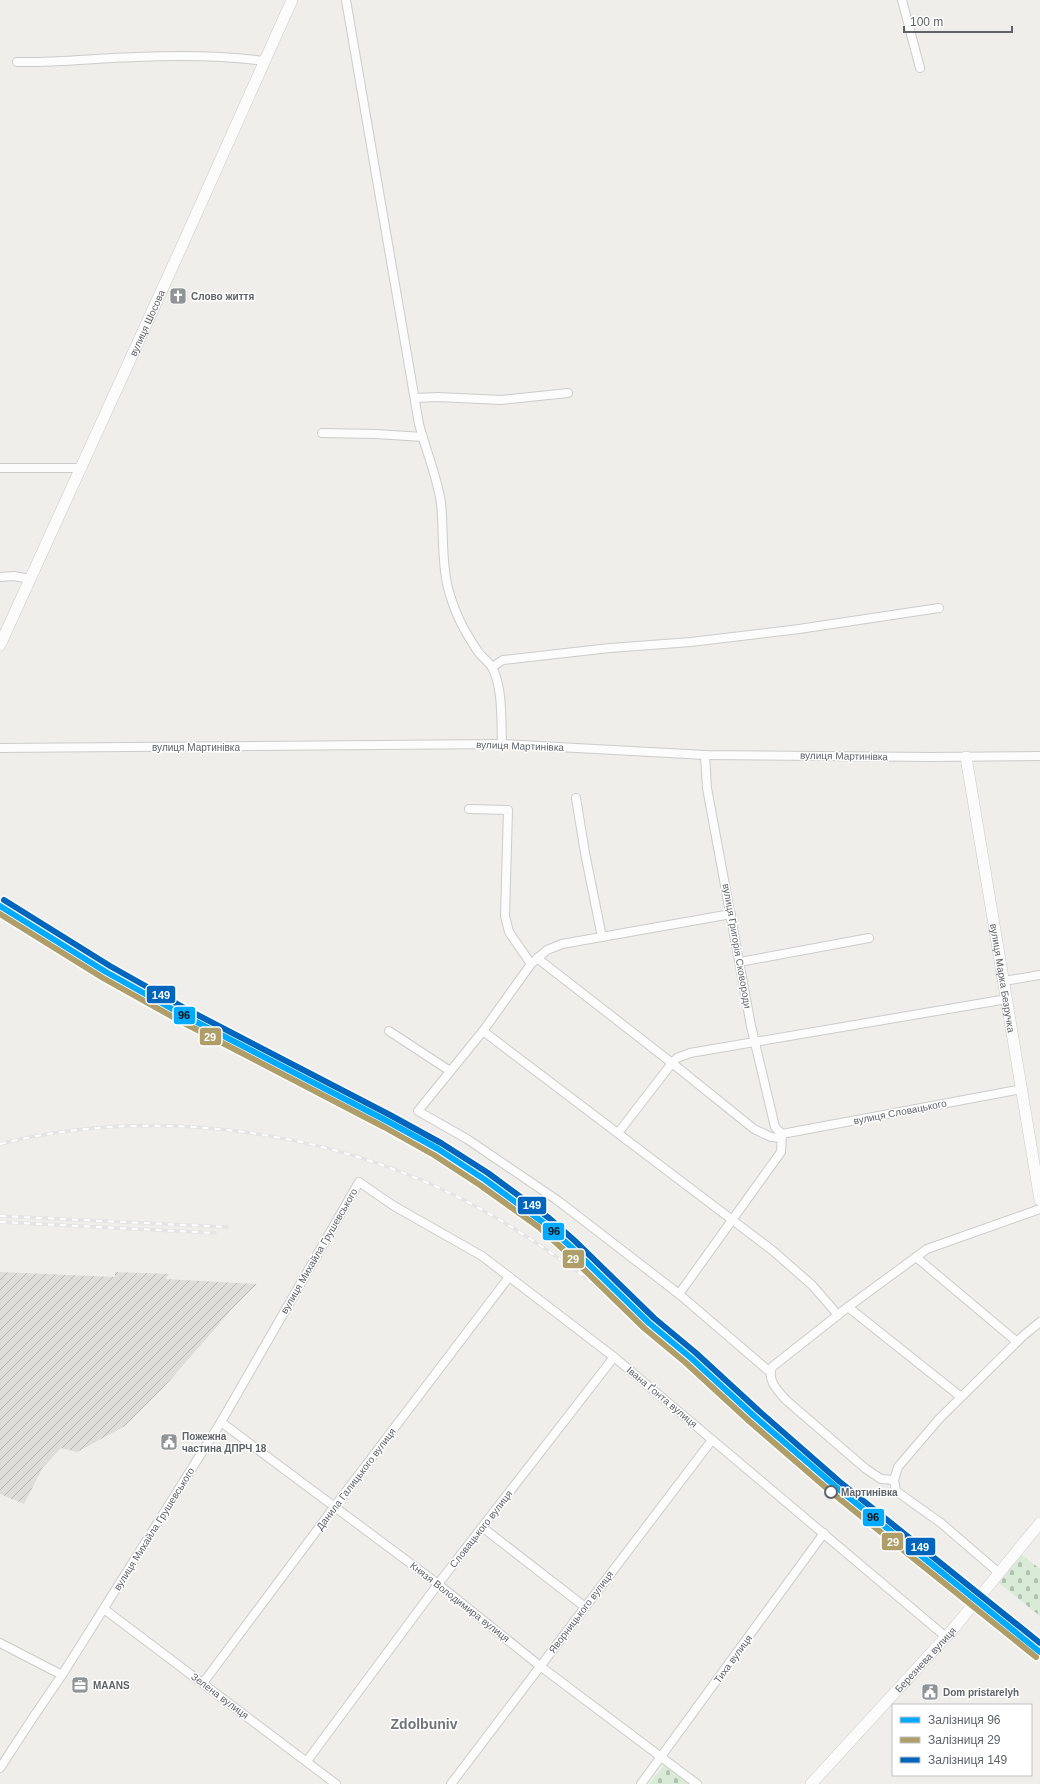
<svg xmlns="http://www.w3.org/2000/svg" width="1040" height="1784" viewBox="0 0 1040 1784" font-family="Helvetica,sans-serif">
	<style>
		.industrial { fill: url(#industrial-furrows) }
		.cemetery { fill: url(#cemetery-stones) }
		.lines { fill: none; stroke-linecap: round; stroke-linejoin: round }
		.street-casing { stroke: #cbcccc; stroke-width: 10 }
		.secondary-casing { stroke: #cacacb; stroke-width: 12 }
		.street { stroke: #fdfcfc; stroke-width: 8 }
		.secondary { stroke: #fdfcfc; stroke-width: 11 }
		.rail-casing { stroke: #e4e4e4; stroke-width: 3.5 }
		.rail { stroke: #fff; stroke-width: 2; stroke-dasharray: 6; stroke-linecap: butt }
		.rail-1-casing { stroke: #fff; stroke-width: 9 }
		.rail-2-casing { stroke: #fff; stroke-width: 9 }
		.rail-3-casing { stroke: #fff; stroke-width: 9 }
		.rail-1 { stroke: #0af; stroke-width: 6 }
		.rail-2 { stroke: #af9e67; stroke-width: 6 }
		.rail-3 { stroke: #0065bd; stroke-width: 6 }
		.stop-dot { fill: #fff; stroke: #5f6368; stroke-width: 2 }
		.labels { text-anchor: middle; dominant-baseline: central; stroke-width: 3; stroke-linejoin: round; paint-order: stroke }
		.poi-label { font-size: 10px; font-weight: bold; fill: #5f6368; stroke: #fff; text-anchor: start }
		.street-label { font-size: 10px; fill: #5f6368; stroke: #fff }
		.stop-label { font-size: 10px; font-weight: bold; fill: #5f6368; stroke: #fff; text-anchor: start }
		.district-label { font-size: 14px; font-weight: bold; fill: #70757a; stroke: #fff }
		.line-badge { stroke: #fff; stroke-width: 1.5 }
		.badge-label { font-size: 11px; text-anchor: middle; font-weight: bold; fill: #fff }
		.pale-badge-label { font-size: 11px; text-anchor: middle; font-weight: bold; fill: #111 }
	</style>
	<defs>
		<pattern id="industrial-furrows" width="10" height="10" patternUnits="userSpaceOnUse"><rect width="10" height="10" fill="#dfddda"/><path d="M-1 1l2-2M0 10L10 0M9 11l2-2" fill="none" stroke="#b8b7b5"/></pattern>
		<pattern id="cemetery-stones" width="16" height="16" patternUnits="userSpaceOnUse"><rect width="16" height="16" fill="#d8ebd6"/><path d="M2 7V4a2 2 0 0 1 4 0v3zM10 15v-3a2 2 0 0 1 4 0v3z" fill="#b2c2b1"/></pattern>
	</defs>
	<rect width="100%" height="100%" fill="#efeeea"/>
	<polygon class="industrial" points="0,1272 115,1277 115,1272 169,1274 166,1279 257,1284 233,1308 164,1387 125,1426 77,1452 61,1448 43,1467 24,1504 0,1494"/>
	<g class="cemetery">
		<polygon points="1022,1555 1040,1569 1040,1616 999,1583"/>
		<polygon points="665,1764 692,1784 649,1784"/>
	</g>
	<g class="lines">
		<g class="street-casing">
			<g id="street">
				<path d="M346 0 419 424C426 451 437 476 441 503 444 531 441 560 448 588 455 614 464 631 479 653 483 658 490 663 493 669 503 691 501 720 502 744"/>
				<polyline points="902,0 920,68"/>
				<path d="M17 62C57 63 96 58 136 57 179 55 222 55 264 61"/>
				<polyline points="415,398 438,397 501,400 568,393"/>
				<polyline points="322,433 376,434 423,437"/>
				<polyline points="0,468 81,468"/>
				<polyline points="0,577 14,576 30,579"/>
				<polyline points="492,667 503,660 610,648 691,642 799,629 939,608"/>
				<polyline points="0,748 502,744 705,755 931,757 1040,756"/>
				<polyline points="705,755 707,788 751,1026 775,1127 782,1134"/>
				<polyline points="576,798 585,853 602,937"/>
				<polyline points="469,809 508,810 505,916 509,932 531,964"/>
				<polyline points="731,914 562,944 547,950 531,964 483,1031 418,1111 467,1139 557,1200 679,1294 770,1372"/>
				<polyline points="537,958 672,1063 754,1129 771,1137 781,1138"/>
				<polyline points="740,962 869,938"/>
				<polyline points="1004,981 1040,975"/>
				<polyline points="389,1031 450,1071"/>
				<polyline points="483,1031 772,1250 812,1285 838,1315"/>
				<polyline points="618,1133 672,1063 677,1058 690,1053 1007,999"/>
				<polyline points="916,1257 1017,1342"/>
				<polyline points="679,1294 781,1152 782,1134 1022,1089"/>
				<polyline points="848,1307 961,1397"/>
				<polyline points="221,1422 438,1584 540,1666 697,1784"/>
				<path d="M894 1480 881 1479 866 1469 786 1400C777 1390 767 1380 772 1367L848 1307 927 1249 1040 1209"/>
				<polyline points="482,1527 585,1607"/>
				<polyline points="999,1573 941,1523 896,1491 894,1480 898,1467 939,1419 1024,1335 1040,1322"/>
				<polyline points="104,1609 336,1784"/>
				<polyline points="0,1643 62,1675"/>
				<polyline points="203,1683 335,1506 509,1277"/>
				<polyline points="307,1761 438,1584 614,1357"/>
				<polyline points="0,1768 32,1719 62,1675 221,1422 359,1182 394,1206 482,1256 614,1357 946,1637"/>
				<polyline points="451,1784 712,1440"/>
				<polyline points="641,1784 824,1533"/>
			</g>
		</g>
		<g class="secondary-casing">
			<g id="secondary">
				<path id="s1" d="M0 645 181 248 292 0"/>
				<path id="s2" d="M966 757 1040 1200"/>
				<path id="s3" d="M811 1784 954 1628 1040 1523"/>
			</g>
		</g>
		<use href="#street" class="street"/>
		<use href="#secondary" class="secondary"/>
		<g class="rail-casing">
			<g id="rail">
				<path d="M0 912C46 941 91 970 139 996 266 1066 400 1123 517 1208 550 1233 580 1261 609 1290"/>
				<path d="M0 1144C167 1102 362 1134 508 1225 536 1242 565 1262 591 1282 609 1296 625 1312 643 1326 680 1355 717 1386 754 1416"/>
				<polyline points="0,1216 227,1227"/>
				<polyline points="0,1222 215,1233"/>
			</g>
		</g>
		<use href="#rail" class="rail"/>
		<g class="rail-1-casing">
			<polyline id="rail-1" points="0,906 106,972 185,1016 387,1121 438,1149 484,1179 544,1223 570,1246 649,1323 691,1358 754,1416 836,1487 1040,1652"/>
		</g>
		<g class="rail-2-casing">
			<polyline id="rail-2" points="0,914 103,978 182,1022 384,1127 434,1155 480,1185 540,1228 565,1251 644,1328 686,1363 749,1421 831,1492 1036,1657"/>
		</g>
		<g class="rail-3-casing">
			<polyline id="rail-3" points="4,900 110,966 188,1010 390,1115 441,1143 488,1173 549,1218 575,1241 654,1318 696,1353 759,1411 840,1482 1040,1643"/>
		</g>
		<use href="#rail-1" class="rail-1"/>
		<use href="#rail-2" class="rail-2"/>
		<use href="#rail-3" class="rail-3"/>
	</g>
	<defs>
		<g id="church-square" transform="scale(0.9)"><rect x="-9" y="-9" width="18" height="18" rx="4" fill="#919496" stroke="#fff"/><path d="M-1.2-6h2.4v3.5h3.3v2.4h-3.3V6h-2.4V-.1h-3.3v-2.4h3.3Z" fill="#fff"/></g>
		<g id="civic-square" transform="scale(0.9)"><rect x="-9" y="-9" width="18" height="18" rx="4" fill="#919496" stroke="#fff"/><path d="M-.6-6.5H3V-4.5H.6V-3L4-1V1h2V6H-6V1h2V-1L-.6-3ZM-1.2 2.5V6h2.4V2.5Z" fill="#fff"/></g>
		<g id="office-square" transform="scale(0.9)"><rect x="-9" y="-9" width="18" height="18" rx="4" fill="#919496" stroke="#fff"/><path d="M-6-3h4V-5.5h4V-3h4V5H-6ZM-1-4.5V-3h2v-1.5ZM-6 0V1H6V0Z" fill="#fff"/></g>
	</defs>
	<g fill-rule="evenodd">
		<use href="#church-square" x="178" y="296"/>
		<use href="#civic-square" x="169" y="1442"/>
		<use href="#office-square" x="80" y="1685"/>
		<use href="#civic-square" x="930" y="1692"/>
	</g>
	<circle class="stop-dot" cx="831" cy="1492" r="6"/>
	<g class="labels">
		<g class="poi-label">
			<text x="191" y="296">Слово життя</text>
			<text x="182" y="1436">Пожежна<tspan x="182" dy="12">частина ДПРЧ 18</tspan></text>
			<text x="93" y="1685">MAANS</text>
			<text x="943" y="1692">Dom pristarelyh</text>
		</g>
		<g class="street-label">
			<text stroke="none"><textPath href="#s1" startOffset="354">вулиця Шосова</textPath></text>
			<text transform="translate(520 746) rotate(2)">вулиця Мартинівка</text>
			<text x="196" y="747">вулиця Мартинівка</text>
			<text transform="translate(844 756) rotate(1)">вулиця Мартинівка</text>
			<text transform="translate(737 946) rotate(80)">вулиця Григорія Сковороди</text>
			<text stroke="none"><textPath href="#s2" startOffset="224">вулиця Марка Безручка</textPath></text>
			<text transform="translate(900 1112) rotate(-11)">вулиця Словацького</text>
			<text transform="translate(319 1251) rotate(-60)">вулиця Михайла Грушевського</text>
			<text transform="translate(662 1397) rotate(40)">Івана Ґонта вулиця</text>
			<text transform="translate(356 1479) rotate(-53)">Данила Галицького вулиця</text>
			<text transform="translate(154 1529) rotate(-58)">вулиця Михайла Грушевського</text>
			<text transform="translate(481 1529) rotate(-52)">Словацького вулиця</text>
			<text transform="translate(460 1602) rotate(38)">Князя Володимира вулиця</text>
			<text transform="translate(581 1612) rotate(-53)">Яворницького вулиця</text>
			<text transform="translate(733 1659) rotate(-54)">Тиха вулиця</text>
			<text stroke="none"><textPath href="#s3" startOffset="169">Березнева вулиця</textPath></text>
			<text transform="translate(220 1696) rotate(37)">Зелена вулиця</text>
		</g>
		<g class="stop-label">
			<text x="841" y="1492">Мартинівка</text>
		</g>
		<g class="district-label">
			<text x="424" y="1724">Zdolbuniv</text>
		</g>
	</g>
	<g class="line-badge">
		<rect x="146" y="985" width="30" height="19" rx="4" fill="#0065bd"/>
		<rect x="173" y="1006" width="23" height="19" rx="4" fill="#0af"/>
		<rect x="199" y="1027" width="23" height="19" rx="4" fill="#af9e67"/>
		<rect x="517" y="1196" width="30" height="19" rx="4" fill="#0065bd"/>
		<rect x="542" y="1222" width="23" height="19" rx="4" fill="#0af"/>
		<rect x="562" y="1249" width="23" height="20" rx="4" fill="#af9e67"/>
		<rect x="862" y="1508" width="23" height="19" rx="4" fill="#0af"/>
		<rect x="881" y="1532" width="23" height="19" rx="4" fill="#af9e67"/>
		<rect x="905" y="1537" width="31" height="19" rx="4" fill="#0065bd"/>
	</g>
	<g class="badge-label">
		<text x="161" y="999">149</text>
		<text x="210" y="1041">29</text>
		<text x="532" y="1209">149</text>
		<text x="573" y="1263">29</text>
		<text x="893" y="1546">29</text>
		<text x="920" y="1551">149</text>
	</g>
	<g class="pale-badge-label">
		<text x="184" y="1019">96</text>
		<text x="554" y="1235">96</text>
		<text x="873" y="1521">96</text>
	</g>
	<rect x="892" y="1704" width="140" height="72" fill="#ffffff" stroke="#bfc1c3"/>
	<rect x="900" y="1717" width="20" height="6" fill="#00aaff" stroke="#bfc1c3"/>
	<text x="928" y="1724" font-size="12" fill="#5f6368">Залізниця 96</text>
	<rect x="900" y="1737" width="20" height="6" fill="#af9e67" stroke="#bfc1c3"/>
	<text x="928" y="1744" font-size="12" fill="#5f6368">Залізниця 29</text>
	<rect x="900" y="1757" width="20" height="6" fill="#0065bd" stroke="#bfc1c3"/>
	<text x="928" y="1764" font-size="12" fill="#5f6368">Залізниця 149</text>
	<path d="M904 26v6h108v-6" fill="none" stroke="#5f6368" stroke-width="2"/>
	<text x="910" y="26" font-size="12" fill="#5f6368" stroke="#ffffff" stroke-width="3" paint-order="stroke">100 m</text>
</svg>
